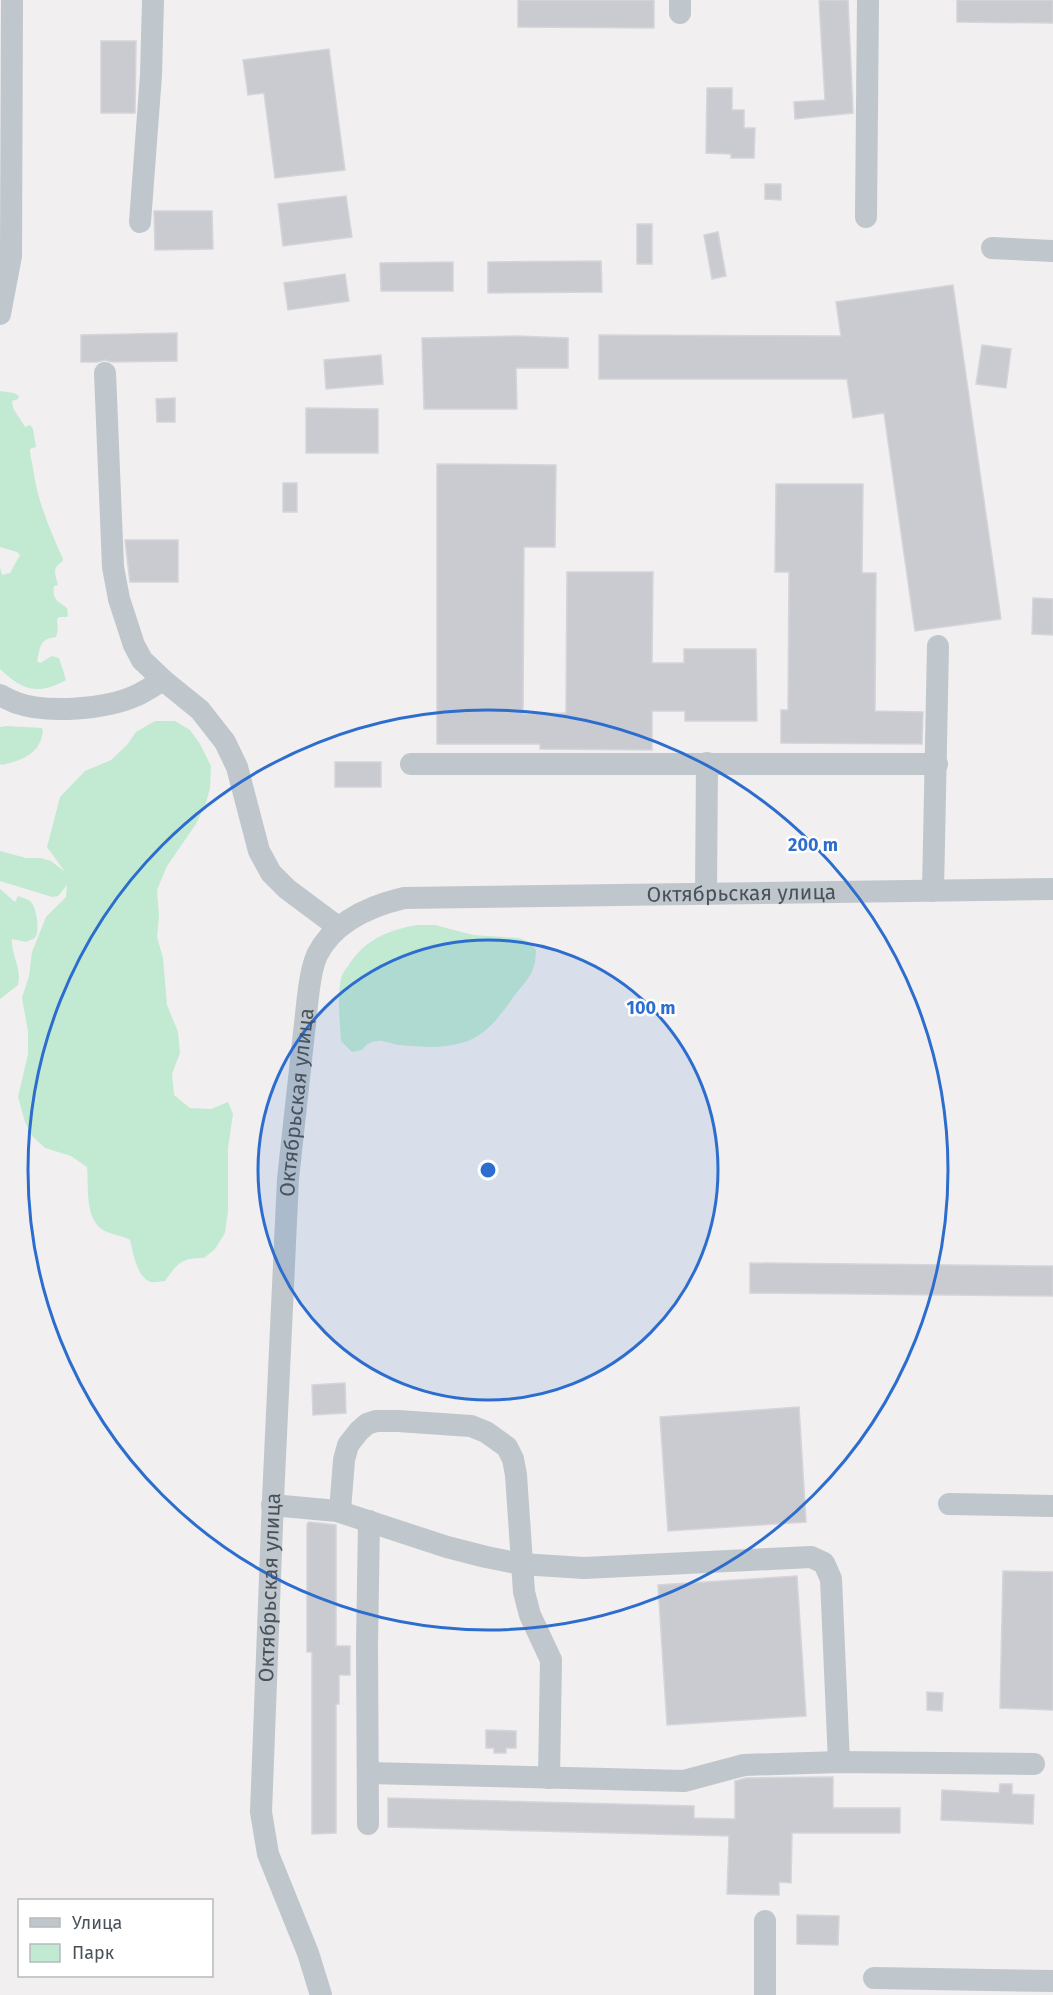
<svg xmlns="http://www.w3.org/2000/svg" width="1053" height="1995" viewBox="0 0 1053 1995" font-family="'Fira Sans',sans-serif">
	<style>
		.green { fill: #c2ead3 }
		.building { fill: #cacbd1; stroke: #d4d5da; stroke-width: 1.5 }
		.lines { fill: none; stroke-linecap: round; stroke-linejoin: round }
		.minor { stroke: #bfc6cc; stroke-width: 22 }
		.ring { fill: none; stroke: #2c6dce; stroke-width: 3 }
		.labels { text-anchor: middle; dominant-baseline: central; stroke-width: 5; stroke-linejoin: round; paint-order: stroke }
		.street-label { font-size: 21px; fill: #49525b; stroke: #fff }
		.centre { fill: #2c6dce; stroke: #fff; stroke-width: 3 }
		.ring-label { font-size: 18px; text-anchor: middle; font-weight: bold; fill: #2c6dce; stroke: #fff; stroke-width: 5; stroke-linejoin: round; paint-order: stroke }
	</style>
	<rect width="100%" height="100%" fill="#f1efef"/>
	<g class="green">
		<path d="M0 391 14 393 19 396 18 399 12 401 13 408 25 427 30 425 33 429 36 447 30 449C30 456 32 462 33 468 37 500 50 530 63 559L62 562C51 567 56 577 58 585L54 586C52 599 57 601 67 608L68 615 67 617H59L57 619 58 630 56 637C39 639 41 646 37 661L40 663 52 656 59 658 66 680C38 696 22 690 0 669V567L2 575 10 573 20 555 17 552 0 547Z"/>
		<path d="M155 721H175L190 730 200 744 211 766 210 788 206 803 196 824 167 866 157 890 159 916 157 937 163 958 167 1005 178 1032 180 1053 172 1074 174 1095 190 1108 211 1109 228 1102 233 1114 228 1148V1211L225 1233 215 1249 204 1258C181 1258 178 1263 165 1281 161 1281 155 1283 151 1282 137 1278 133 1252 130 1240 122 1235 108 1234 103 1230 84 1218 89 1186 87 1167L71 1156 45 1148 33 1137 25 1122 18 1097 28 1054V1031L22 998 29 976 32 952 46 917 66 897 67 885 58 896 52 897 0 881V851L26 858H40L51 861 65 872 47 847 60 797 85 771 111 760 127 745 136 732Z"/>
		<path d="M6 726 42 728 43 731C40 754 23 760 2 765L0 764V727Z"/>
		<path d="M0 889 15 902 18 896C23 898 29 899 32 903 37 911 40 932 35 938L26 942 12 939C11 956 22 967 18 985L0 999Z"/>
		<path d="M418 925H435L473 935 519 938 529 942 536 950C536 975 525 981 512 999 500 1016 486 1035 465 1042 443 1049 422 1047 400 1045 392 1045 385 1040 377 1041 370 1042 366 1044 362 1050L352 1052 341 1041C340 1024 337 995 341 979 342 973 347 968 350 963 366 939 391 929 418 925Z"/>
	</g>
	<g class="building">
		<polygon points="518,0 654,0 654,28 518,27"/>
		<polygon points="819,0 848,0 853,113 795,119 794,102 825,100"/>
		<polygon points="957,0 1053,0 1053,23 957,22"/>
		<polygon points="101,41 136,41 135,113 101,113"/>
		<polygon points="329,49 345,170 275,178 264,93 248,95 243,60"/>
		<polygon points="707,88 732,88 732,110 744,110 744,128 755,128 754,158 731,158 731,154 706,153"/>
		<polygon points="765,184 781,184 781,200 765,199"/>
		<polygon points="346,196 352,237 283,246 278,204"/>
		<polygon points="154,211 212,211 213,249 155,250"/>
		<rect x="637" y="224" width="15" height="40"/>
		<polygon points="718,232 726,276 712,279 704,235"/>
		<polygon points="601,261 602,292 488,293 488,262"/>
		<polygon points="453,262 453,291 381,291 380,263"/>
		<polygon points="345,274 349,301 288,310 284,283"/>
		<polygon points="953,285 1001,619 915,631 884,413 853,418 847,379 599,379 599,335 841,336 836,302"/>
		<polygon points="177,333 177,361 112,362 105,360 97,362 81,362 81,335"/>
		<polygon points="516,336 568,338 568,368 516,368 517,409 424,409 422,338"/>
		<polygon points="982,345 1011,349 1006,388 976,384"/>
		<polygon points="381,355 383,384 326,389 324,360"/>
		<polygon points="175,398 175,422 157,422 156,399"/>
		<polygon points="306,408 378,409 378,453 306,453"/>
		<polygon points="437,464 556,465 555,547 524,547 523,714 566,713 567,572 653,572 652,663 684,663 684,649 756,649 757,721 685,721 685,711 652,711 652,750 540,749 540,744 437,744"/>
		<rect x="283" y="483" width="14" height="29"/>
		<polygon points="776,484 863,484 862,573 876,573 875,711 923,712 922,744 781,743 781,710 788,710 789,572 775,572"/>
		<polygon points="125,540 178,540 178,582 130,582"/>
		<polygon points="1033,598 1053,599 1053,635 1032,634"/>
		<rect x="335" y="762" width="46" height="25"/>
		<polygon points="750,1263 1053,1266 1053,1296 750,1293"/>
		<polygon points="345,1383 346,1413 313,1415 312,1385"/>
		<polygon points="799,1407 806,1522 668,1531 660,1417"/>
		<polygon points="309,1522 336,1525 336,1646 350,1646 350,1675 339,1675 339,1704 336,1704 336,1833 312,1834 312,1652 307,1652 307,1524"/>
		<polygon points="1003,1571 1053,1572 1053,1710 1000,1708"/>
		<polygon points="797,1576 806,1716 667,1725 658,1585"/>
		<polygon points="927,1692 943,1693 942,1711 927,1710"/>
		<polygon points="486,1730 516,1731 516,1748 506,1748 506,1753 494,1753 494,1748 486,1748"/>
		<polygon points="833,1777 833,1808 900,1808 900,1833 792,1833 791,1883 779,1882 779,1895 727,1894 729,1836 388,1827 388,1798 694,1806 694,1818 735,1819 735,1781 746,1778"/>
		<polygon points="1000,1784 1012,1784 1012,1794 1034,1795 1033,1824 941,1820 942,1790 999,1793"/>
		<polygon points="797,1915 839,1916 838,1945 797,1944"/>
	</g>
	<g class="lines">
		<g class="minor">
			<polyline points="680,13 680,0"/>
			<polyline points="866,217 868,0"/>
			<polyline points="140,222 151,75 153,0"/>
			<polyline points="992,248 1053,251"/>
			<polyline points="0,314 11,256 12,0"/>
			<polyline points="105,373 113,567 119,599 134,645 142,660 163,680 200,710 225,742 237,767 259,851 271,873 287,889 338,927"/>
			<path d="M0 695C5 698 11 701 17 703 47 714 106 709 135 696 145 692 154 685 163 680"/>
			<polyline points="411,764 937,764"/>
			<polyline points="933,891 938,646"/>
			<polyline points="706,893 707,763"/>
			<polyline points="949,1504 1053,1506"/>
			<polyline points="272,1505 337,1511 447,1547 486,1557 521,1564 584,1568 811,1557 824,1563 831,1579 839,1762"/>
			<polyline points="340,1511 344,1460 348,1445 359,1431 367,1424 376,1421 398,1421 471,1426 486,1432 507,1447 513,1459 516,1475 524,1592 530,1615 551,1660 549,1778"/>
			<polyline points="368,1773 684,1781 744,1765 839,1762 1034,1764"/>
			<polyline points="368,1824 367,1645 369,1521"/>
			<polyline points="765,1921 765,1995"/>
			<polyline points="874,1978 1053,1981"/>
			<path id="s1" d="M321 1995 308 1953 268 1854 261 1812 273 1499 288 1179 308 996C310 982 311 968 317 955 334 921 370 906 404 898L1053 889"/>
		</g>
	</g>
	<circle cx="488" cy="1170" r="230" fill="#2c6dce" fill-opacity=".12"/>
	<g class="ring">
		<circle cx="488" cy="1170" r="230"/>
		<circle cx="488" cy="1170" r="460"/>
	</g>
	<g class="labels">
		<g class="street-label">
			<text stroke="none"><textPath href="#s1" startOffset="1498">Октябрьская улица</textPath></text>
			<text stroke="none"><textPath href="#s1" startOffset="904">Октябрьская улица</textPath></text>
			<text stroke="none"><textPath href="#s1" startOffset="418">Октябрьская улица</textPath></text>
		</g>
	</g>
	<circle cx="488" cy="1170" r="9" class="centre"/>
	<g class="ring-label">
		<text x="813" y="851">200 m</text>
		<text x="651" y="1014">100 m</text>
	</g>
	<rect x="18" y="1899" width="195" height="78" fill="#ffffff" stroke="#b6babd" stroke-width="1.5"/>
	<rect x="30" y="1918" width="30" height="9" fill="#bfc6cc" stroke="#b6babd" stroke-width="1.5"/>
	<text x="72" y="1929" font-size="18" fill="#49525b">Улица</text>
	<rect x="30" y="1944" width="30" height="18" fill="#c2ead3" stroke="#b6babd" stroke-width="1.5"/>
	<text x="72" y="1959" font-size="18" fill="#49525b">Парк</text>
</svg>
